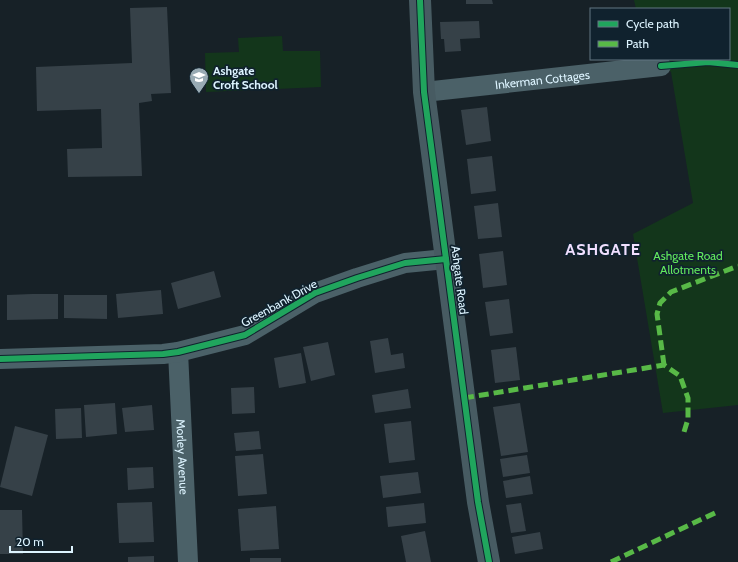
<svg xmlns="http://www.w3.org/2000/svg" width="738" height="562" viewBox="0 0 738 562" font-family="Cabin,sans-serif">
	<style>
		.green { fill: #13361b }
		.building { fill: #364148 }
		.lines { fill: none; stroke-linecap: round; stroke-linejoin: round }
		.street { stroke: #4b6168; stroke-width: 20 }
		.secondary { stroke: #475b62; stroke-width: 22 }
		.quiet { stroke: #58b947; stroke-width: 5; stroke-dasharray: 10 5; stroke-linecap: butt }
		.cycleway-casing { stroke: #10222e; stroke-width: 8 }
		.cycleway { stroke: #20a55d; stroke-width: 6 }
		.labels { text-anchor: middle; dominant-baseline: central; stroke-width: 3.5; stroke-linejoin: round; paint-order: stroke }
		.poi-label { font-size: 12px; font-weight: bold; fill: #ddf4ff; stroke: #10222e; text-anchor: start }
		.street-label { font-size: 12px; fill: #ddf4ff; stroke: #10222e }
		.park-label { font-size: 12px; fill: #62ea5d; stroke: #10222e }
		.district-label { font-size: 16px; font-weight: bold; letter-spacing: 1px; fill: #f1dfff; stroke: #10222e }
	</style>
	<rect width="100%" height="100%" fill="#172127"/>
	<g class="green">
		<polygon points="634,0 738,0 738,405 663,413 633,234 693,203 671,72 656,59 729,59 729,9 636,9"/>
		<polygon points="282,36 283,51 320,51 321,87 206,92 205,53 239,52 238,38"/>
	</g>
	<g class="building">
		<polygon points="466,0 492,0 493,4 466,4"/>
		<polygon points="167,7 171,93 151,94 152,101 139,103 142,176 68,177 67,149 102,148 101,109 37,111 36,67 132,63 130,8"/>
		<polygon points="479,21 480,38 460,39 461,51 445,52 444,39 441,39 440,22"/>
		<polygon points="487,107 491,141 466,145 461,110"/>
		<polygon points="492,156 496,191 471,194 467,159"/>
		<polygon points="498,203 502,237 478,239 474,206"/>
		<polygon points="503,251 507,285 483,288 479,254"/>
		<polygon points="214,271 221,297 178,309 171,283"/>
		<polygon points="161,290 163,314 118,318 116,294"/>
		<polygon points="32,294 58,294 58,319 7,320 7,295"/>
		<polygon points="64,295 107,295 107,319 64,318"/>
		<polygon points="509,299 513,333 490,336 485,302"/>
		<polygon points="388,338 391,355 403,353 405,368 375,373 370,341"/>
		<polygon points="328,342 335,375 311,381 303,347"/>
		<polygon points="516,347 520,380 495,383 491,350"/>
		<polygon points="301,353 306,383 279,388 274,358"/>
		<polygon points="254,387 255,413 232,414 231,388"/>
		<polygon points="408,389 411,408 375,413 372,395"/>
		<polygon points="115,403 117,434 86,437 84,405"/>
		<polygon points="520,403 528,452 501,456 493,407"/>
		<polygon points="152,405 154,430 125,432 122,408"/>
		<polygon points="81,408 82,438 56,439 55,409"/>
		<polygon points="411,421 415,460 389,463 384,424"/>
		<polygon points="15,426 48,435 32,496 0,487"/>
		<polygon points="259,431 261,449 236,451 234,433"/>
		<polygon points="263,454 267,494 238,496 235,456"/>
		<polygon points="527,455 530,473 503,477 500,459"/>
		<polygon points="153,467 154,488 128,490 127,468"/>
		<polygon points="418,472 421,493 383,498 380,476"/>
		<polygon points="530,476 533,494 506,498 503,481"/>
		<polygon points="152,502 154,542 119,543 117,503"/>
		<polygon points="424,503 426,523 388,527 386,507"/>
		<polygon points="521,503 526,531 511,533 506,505"/>
		<polygon points="276,506 279,549 241,551 238,509"/>
		<polygon points="0,510 22,510 23,554 0,554"/>
		<polygon points="425,531 431,562 406,562 401,536"/>
		<polygon points="540,532 543,549 515,554 512,537"/>
		<polygon points="154,556 154,562 128,562 128,557"/>
		<rect x="250" y="558" width="31" height="4"/>
	</g>
	<g class="lines">
		<g class="street">
			<path id="s1" d="M424 92 661 66"/>
			<path id="s2" d="M178 352 188 562"/>
			<polyline points="0,359 163,354 178,352 245,335 315,293 357,278 405,263 446,259"/>
		</g>
		<polyline class="secondary" points="420,0 424,92 478,502 489,562"/>
		<g class="quiet">
			<polyline points="664,365 657,314 660,303 671,292 738,266"/>
			<polyline points="464,398 664,365 680,376 688,398 688,419 684,432"/>
			<polyline points="611,562 719,511"/>
		</g>
		<g class="cycleway-casing">
			<g id="cycleway">
				<polyline points="420,0 424,92 478,502 489,562"/>
				<polyline points="661,66 708,62 738,65"/>
				<polyline points="0,359 163,354 178,352 245,335 315,293 357,278 405,263 446,259"/>
			</g>
		</g>
		<use href="#cycleway" class="cycleway"/>
	</g>
	<defs>
		<g id="school-pin" transform="scale(1)"><path d="M0 17L-7.5 6A9.5 9.5 0 1 1 7.5 6Z" fill="#98aab3" stroke="#10222e"/><path d="M0-5L7-2L0 1L-7-2ZM-4 1L0 2.5L4 1V4Q0 6-4 4Z" fill="#fff"/></g>
	</defs>
	<g fill-rule="evenodd">
		<use href="#school-pin" x="199" y="77"/>
	</g>
	<g class="labels">
		<g class="poi-label">
			<text x="213" y="70">Ashgate<tspan x="213" dy="14">Croft School</tspan></text>
		</g>
		<g class="street-label">
			<text stroke="none"><textPath href="#s1" startOffset="119">Inkerman Cottages</textPath></text>
			<text transform="translate(460 280) rotate(83)">Ashgate Road</text>
			<text transform="translate(279 303) rotate(-29)">Greenbank Drive</text>
			<text stroke="none"><textPath href="#s2" startOffset="105">Morley Avenue</textPath></text>
		</g>
		<g class="park-label">
			<text x="688" y="255">Ashgate Road<tspan x="688" dy="14">Allotments</tspan></text>
		</g>
		<g class="district-label">
			<text x="603" y="249">ASHGATE</text>
		</g>
	</g>
	<rect x="590" y="8" width="140" height="52" fill="#10222e" stroke="#627682"/>
	<rect x="598" y="21" width="20" height="6" fill="#20a55d" stroke="#627682"/>
	<text x="626" y="28" font-size="12" fill="#ddf4ff">Cycle path</text>
	<rect x="598" y="41" width="20" height="6" fill="#58b947" stroke="#627682"/>
	<text x="626" y="48" font-size="12" fill="#ddf4ff">Path</text>
	<path d="M10 546v6h62v-6" fill="none" stroke="#ddf4ff" stroke-width="2"/>
	<text x="16" y="546" font-size="12" fill="#ddf4ff" stroke="#10222e" stroke-width="3" paint-order="stroke">20 m</text>
</svg>
